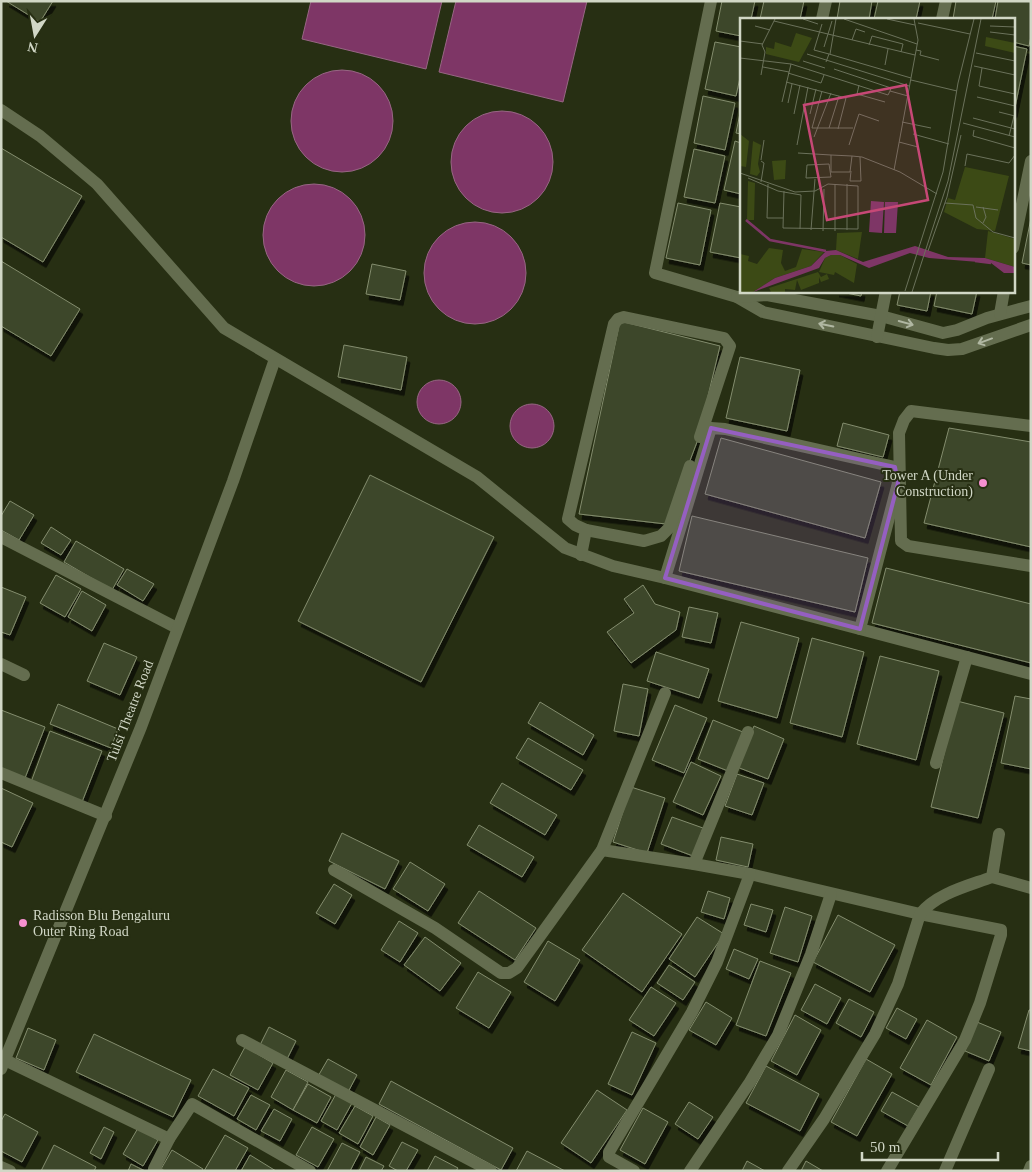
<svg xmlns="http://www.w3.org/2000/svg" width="1032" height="1172" viewBox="0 0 1032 1172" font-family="Georgia,serif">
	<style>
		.water { fill: #7e3666; stroke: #976683 }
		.building { fill: #3e4629; stroke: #838d6e; filter: url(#shadow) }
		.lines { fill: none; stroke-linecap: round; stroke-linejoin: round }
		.minor { stroke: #646d4f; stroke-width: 12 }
		.oneway { stroke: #b0b7a2 }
		.marked { fill: #955fc1; fill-opacity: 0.2; stroke: #955fc1; stroke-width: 4; stroke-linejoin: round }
		.poi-dot { fill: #f690d0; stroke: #272f13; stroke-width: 2 }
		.labels { text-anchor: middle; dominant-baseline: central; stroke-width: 4; stroke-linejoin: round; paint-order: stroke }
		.poi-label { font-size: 14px; fill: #d1d7c6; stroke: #272f13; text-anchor: end }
		.street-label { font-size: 14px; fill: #d1d7c6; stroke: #272f13 }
		.inset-river { fill: none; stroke: #7e3666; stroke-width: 2.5 }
		.inset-road { fill: none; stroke: #6b725b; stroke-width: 1 }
		.view { fill: #c64876; fill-opacity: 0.15; stroke: #c64876; stroke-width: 2.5 }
		.inset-edge { fill: none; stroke: #d1d7c6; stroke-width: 2.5 }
	</style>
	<defs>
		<filter id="shadow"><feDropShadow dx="3" dy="5.5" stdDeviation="0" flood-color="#0009"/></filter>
	</defs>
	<rect width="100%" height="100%" fill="#272f13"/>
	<g class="water">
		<polygon points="311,1 442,1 426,69 302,39"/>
		<polygon points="456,1 587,1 563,102 439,72"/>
		<circle cx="342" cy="121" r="51"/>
		<circle cx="502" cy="162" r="51"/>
		<circle cx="314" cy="235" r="51"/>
		<circle cx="475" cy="273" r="51"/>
		<circle cx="439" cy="402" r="22"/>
		<circle cx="532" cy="426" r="22"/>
	</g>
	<g class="building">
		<polygon points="6,1 53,1 40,22"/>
		<polygon points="722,1 755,1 751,19 741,19 741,36 716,31"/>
		<polygon points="764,1 804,1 800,19 760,19"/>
		<polygon points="840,1 872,1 869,19 837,19"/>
		<polygon points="878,1 920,1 916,19 874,19"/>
		<polygon points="956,1 996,1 992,19 953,19"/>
		<polygon points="998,1 1031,1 1031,36 1029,46 1013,42 1013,19 995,19"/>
		<polygon points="715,42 741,47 741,73 736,96 705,89"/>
		<polygon points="1013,46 1027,49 1014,112 1013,112"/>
		<polygon points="703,96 735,103 725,150 694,143"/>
		<polygon points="741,108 741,134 736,133"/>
		<polygon points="735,141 741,143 741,194 724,190"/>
		<polygon points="1,148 82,196 43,262 1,237"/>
		<polygon points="694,149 725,156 715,203 684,197"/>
		<polygon points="678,203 711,210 700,265 666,258"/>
		<polygon points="720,203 741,207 741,258 710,252"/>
		<polygon points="1031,218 1031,265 1022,263"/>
		<polygon points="1,261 80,309 51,356 1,326"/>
		<polygon points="372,264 406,271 400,300 366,294"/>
		<polygon points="836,291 862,291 861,296"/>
		<polygon points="900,291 931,291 927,311 897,305"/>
		<polygon points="937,291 977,291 972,314 934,306"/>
		<polygon points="620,321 720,346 697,442 666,524 579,514"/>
		<polygon points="344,345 407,357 401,390 338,377"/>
		<polygon points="740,357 800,370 787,431 726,418"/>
		<polygon points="843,423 889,435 883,457 837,446"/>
		<polygon points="949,428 1031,442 1031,547 924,523"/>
		<polygon points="721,438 881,482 865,538 705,494"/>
		<polygon points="370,475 494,537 421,682 298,621"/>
		<polygon points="10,501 34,515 19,540 1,530 1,516"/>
		<polygon points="692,516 868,558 855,612 679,571"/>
		<polygon points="51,527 71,540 61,555 41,543"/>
		<polygon points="76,541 124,569 112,590 64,562"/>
		<polygon points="886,568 1031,604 1031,663 872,623"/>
		<polygon points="127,569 154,584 143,601 117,585"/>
		<polygon points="56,575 81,589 65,617 40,603"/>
		<polygon points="643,585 655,604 680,612 676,630 631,663 607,632 634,613 624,599"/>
		<polygon points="1,587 26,597 10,635 1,632"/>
		<polygon points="82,591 106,605 92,631 68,617"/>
		<polygon points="689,607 718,613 711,643 682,637"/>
		<polygon points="741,622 799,638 777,718 718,701"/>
		<polygon points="812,638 864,652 842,737 790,723"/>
		<polygon points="104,643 137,657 120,695 87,681"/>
		<polygon points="656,652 709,669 699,698 647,681"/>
		<polygon points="880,656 939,671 916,760 857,744"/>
		<polygon points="623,684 648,689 639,736 614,731"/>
		<polygon points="1015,696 1031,699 1031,769 1001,763"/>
		<polygon points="957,701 1004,713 978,818 931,807"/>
		<polygon points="540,702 594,735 583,755 528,723"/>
		<polygon points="58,704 118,729 111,748 50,724"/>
		<polygon points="675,705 707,718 684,773 652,760"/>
		<polygon points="1,710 45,727 25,778 1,769"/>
		<polygon points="713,720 743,732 728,771 698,759"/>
		<polygon points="754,726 784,739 768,779 737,767"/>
		<polygon points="50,731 102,751 82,802 31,782"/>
		<polygon points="528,738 583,770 571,790 516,758"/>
		<polygon points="691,762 721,776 703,815 673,802"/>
		<polygon points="737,774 764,783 752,815 725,806"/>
		<polygon points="502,783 557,815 545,835 490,803"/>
		<polygon points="631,787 665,798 647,853 613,842"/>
		<polygon points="1,788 33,803 12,847 1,842"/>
		<polygon points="672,817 703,828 693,856 661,844"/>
		<polygon points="479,825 534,857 522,877 467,845"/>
		<polygon points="342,833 399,861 385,889 329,861"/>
		<polygon points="721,837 753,844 748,867 716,860"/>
		<polygon points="410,862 445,884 428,911 393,889"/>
		<polygon points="334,884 352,895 335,924 316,913"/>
		<polygon points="479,891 536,928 515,960 458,923"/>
		<polygon points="708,891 730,898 724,919 701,912"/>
		<polygon points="623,893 682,934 642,992 582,950"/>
		<polygon points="751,904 773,910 766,932 744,925"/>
		<polygon points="785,907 812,916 798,962 770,953"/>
		<polygon points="838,915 895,945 870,992 813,962"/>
		<polygon points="697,917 724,934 695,977 669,959"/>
		<polygon points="399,921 418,933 400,962 381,950"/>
		<polygon points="425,937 461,963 440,991 404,965"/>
		<polygon points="548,941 580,960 555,1001 524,982"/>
		<polygon points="734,949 758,959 749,979 726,969"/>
		<polygon points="760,961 791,973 766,1036 736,1025"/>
		<polygon points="669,965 695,982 683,1000 657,983"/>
		<polygon points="478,972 511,992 489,1028 456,1008"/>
		<polygon points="815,984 841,998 827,1024 801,1010"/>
		<polygon points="651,987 676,1003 654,1036 629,1020"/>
		<polygon points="849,999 874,1012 861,1037 836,1023"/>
		<polygon points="706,1002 732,1018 716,1045 689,1030"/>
		<polygon points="897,1008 917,1019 906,1039 886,1028"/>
		<polygon points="1029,1010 1031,1010 1031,1051 1018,1048"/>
		<polygon points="795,1015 821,1030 797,1075 771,1061"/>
		<polygon points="927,1020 957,1037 931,1085 900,1068"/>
		<polygon points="977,1022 1001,1032 989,1061 965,1051"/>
		<polygon points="269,1027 296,1041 287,1059 260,1045"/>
		<polygon points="28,1028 56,1040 44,1070 16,1058"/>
		<polygon points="632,1032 656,1043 632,1095 608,1084"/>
		<polygon points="94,1034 191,1080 173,1117 76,1072"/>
		<polygon points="245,1047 273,1063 258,1090 230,1075"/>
		<polygon points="328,1059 357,1075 347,1094 317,1078"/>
		<polygon points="866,1059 892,1074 857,1136 831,1122"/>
		<polygon points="766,1066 819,1094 800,1131 746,1103"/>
		<polygon points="213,1069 249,1088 234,1116 198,1096"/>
		<polygon points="286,1070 308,1082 293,1110 271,1097"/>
		<polygon points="391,1081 513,1148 501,1170 379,1104"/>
		<polygon points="308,1084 331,1097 317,1123 293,1110"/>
		<polygon points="597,1090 627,1110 591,1163 561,1143"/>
		<polygon points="892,1092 919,1107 908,1126 881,1111"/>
		<polygon points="336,1094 352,1103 337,1130 321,1121"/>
		<polygon points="251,1095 270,1105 256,1130 237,1119"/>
		<polygon points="689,1102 713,1117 698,1139 675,1124"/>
		<polygon points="355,1106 373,1116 358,1144 339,1133"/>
		<polygon points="643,1108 668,1122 645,1164 620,1150"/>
		<polygon points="274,1109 292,1119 280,1141 261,1131"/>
		<polygon points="5,1114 38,1132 22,1162 1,1151 1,1121"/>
		<polygon points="376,1117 390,1125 373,1155 360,1147"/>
		<polygon points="104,1127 114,1132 101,1159 90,1153"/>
		<polygon points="312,1127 334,1139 318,1167 296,1155"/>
		<polygon points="138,1128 158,1140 143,1166 123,1154"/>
		<polygon points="225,1135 248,1148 235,1171 204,1171"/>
		<polygon points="402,1142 418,1150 406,1171 398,1171 389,1166"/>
		<polygon points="342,1143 360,1152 350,1171 327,1171"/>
		<polygon points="54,1145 96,1167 94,1171 41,1171"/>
		<polygon points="172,1150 203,1169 202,1171 165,1171 161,1169"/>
		<polygon points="527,1151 565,1171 516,1171"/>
		<polygon points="250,1155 276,1171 241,1171"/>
		<polygon points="435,1156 458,1168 456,1171 427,1171"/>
		<polygon points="366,1157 384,1166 381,1171 359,1171"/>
		<polygon points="747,1161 765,1171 742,1171"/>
		<polygon points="806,1161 823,1171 801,1171"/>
		<polygon points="131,1164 145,1171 128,1171"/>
	</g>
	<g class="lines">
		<g class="minor">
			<polyline points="711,1 655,273 737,297 763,312 934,348 948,350 962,349 1031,325"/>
			<polyline points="822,19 826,1"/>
			<polyline points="942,19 946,1"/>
			<polyline points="1,110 40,136 97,184 224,328 477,477 565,548 613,566 665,578 711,428 725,429 895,467 898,483 860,629 1031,674"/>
			<polyline points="1013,248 1031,161"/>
			<polyline points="737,297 767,295 881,316 943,333 957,330 987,318 1031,306"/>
			<polyline points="1000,314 1004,291"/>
			<polyline points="877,337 886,291"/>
			<polyline points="1031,426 911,411 904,420 899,433 901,541 908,546 1031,566"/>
			<polyline points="586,530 644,541 661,536 669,528 690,466"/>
			<polyline points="1,537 177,628"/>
			<polyline points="581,555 586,530 575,525 568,519 614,324 618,319 624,317 724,338 730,346 700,437"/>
			<polyline points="665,578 860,629"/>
			<polyline points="1,664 24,675"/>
			<polyline points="936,763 967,657"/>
			<polyline points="1,773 106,816"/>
			<polyline points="602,850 694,864 750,874 920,914 1001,930 1001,935 980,1003 965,1040 887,1171"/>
			<polyline points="694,864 748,732"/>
			<polyline points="334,870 435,928 501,973 509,973 517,968 602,850 665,693"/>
			<polyline points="992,877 1031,888"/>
			<polyline points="242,1040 491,1171"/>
			<polyline points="5,1060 169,1139"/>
			<polyline points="1,1069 141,727 233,481 275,359"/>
			<polyline points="1,1167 10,1171"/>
			<polyline points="157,1171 154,1169 169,1139 192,1104 310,1171"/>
			<polyline points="634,1171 609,1157 609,1152 692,1012 717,962 750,874"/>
			<polyline points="690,1171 750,1082 778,1035 811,954 831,894"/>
			<path d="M788 1171 824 1119 875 1034 898 984 920 914C937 893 968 886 992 877L999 834"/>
			<polyline points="945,1171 989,1069"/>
			<polyline points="1029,1171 1031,1166"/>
		</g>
	</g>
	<defs><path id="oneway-shaft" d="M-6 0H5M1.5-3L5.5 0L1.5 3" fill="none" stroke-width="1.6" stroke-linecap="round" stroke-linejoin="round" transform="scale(1.25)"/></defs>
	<g class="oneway">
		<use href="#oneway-shaft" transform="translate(906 323) rotate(15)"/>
		<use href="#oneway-shaft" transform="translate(826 325) rotate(-168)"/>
		<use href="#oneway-shaft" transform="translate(985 341) rotate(160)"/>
	</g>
	<path class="marked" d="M711 428 895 467 898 483 860 629 665 578Z"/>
	<g class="poi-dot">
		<circle cx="983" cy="483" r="5"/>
		<circle cx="23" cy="923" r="5"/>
	</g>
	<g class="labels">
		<g class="poi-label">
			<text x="973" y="475">Tower A (Under<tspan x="973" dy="16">Construction)</tspan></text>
			<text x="33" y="915" text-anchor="start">Radisson Blu Bengaluru<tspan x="33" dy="16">Outer Ring Road</tspan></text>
		</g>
		<g class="street-label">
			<text transform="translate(130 711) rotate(-69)">Tulsi Theatre Road</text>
		</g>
	</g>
	<g transform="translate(740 18)">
		<rect width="275" height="275" fill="#272f13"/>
		<path d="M56 15 72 20 59 44 26 36V29L34 31 35 24 51 29ZM246 19 275 25V35L245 28ZM0 116 9 123 6 149 0 148ZM13 123 21 127 18 146 20 154 17 158 10 156ZM46 142 45 161 34 162 32 143ZM225 149 269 158 255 213 237 211 204 194 208 180 215 182ZM8 163 15 165 14 202H7ZM248 213 275 221V249L245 240ZM122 214 118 241 96 232 97 215ZM29 230 43 232 41 245 45 253 56 249 62 231 84 234 71 248 35 260 13 274H0V236L9 238 8 243 17 246ZM91 237H100L117 246 114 265 95 254 94 257 79 254 85 240ZM78 254 81 259 87 256 89 261 81 264 79 259V265L61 272 57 262 55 272 45 271V274H31L29 270Z" fill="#3c4a15"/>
		<path d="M131 183 144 184 142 215 129 214ZM145 184H158L156 215H144ZM175 228 208 239 245 240 275 249V255H264L251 245 189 240 170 235 129 250 100 237H91L85 240 79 250 13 274 35 260 71 248 86 233 96 232 123 244Z" fill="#7e3666"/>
		<path class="inset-river" d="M6 202 30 222 86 233M235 243 251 245"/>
		<path class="inset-road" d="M63 1 78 6M104 1 177 26M147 1 175 7M34 3 175 37M178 5 230 16M82 6 74 32 89 36 86 44M15 8 30 12M250 8 275 9M250 14 275 17M112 22 116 11 125 14M0 23 23 26M129 27 132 18 163 26 161 34M84 29 92 3M176 32 181 33 180 37 199 42M236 35 275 43M67 36 169 68M89 36 171 60M90 36 96 1M0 40 51 46 148 77 150 73 168 78M63 43 85 50M145 47 148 31M234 48 275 57M23 49 49 54M242 50 239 68 275 76M94 51 151 70 150 73M48 55 81 65 84 57M21 57 25 34 22 27 35 1M171 62 217 73M46 64 106 80 98 111M119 67 117 76 145 84M82 73 72 110H113M237 79 275 88M42 84 51 46M48 85 52 66M259 94 275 98M54 96 60 67M70 96 76 71M233 100 275 111M162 104 191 110M223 105 275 119M89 110 99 78M234 112 233 118 275 130M173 116 209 126M269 118 274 98M74 119 91 75M159 124 178 129M57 127 68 69M109 127 119 96 139 103M58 135 91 137V154H110L112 138 122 139 160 154 197 176M91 137 112 138M21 142 24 122M21 143 24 145 21 164M89 146 91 159 66 160 67 147ZM225 148 227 136 269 145 275 137M154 152 178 22 174 1M111 153 110 163H121L120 139M0 155 55 174 75 173 88 166 118 168V211L43 210 44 173M8 160 38 173 61 177M28 166 27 200H43M205 185 233 187 236 200 253 214 275 220M236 189 258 192M243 189 246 199 243 205M60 211 61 177M71 212 75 161M107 212V166M83 213 84 171M95 213V166M188 233 207 179 221 117M165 273 203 154 218 65 234 1M172 274 208 163 241 1"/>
		<path class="view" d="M166 67 188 182 87 202 64 87Z"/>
		<rect width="275" height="275" class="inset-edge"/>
	</g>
	<rect width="1032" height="1172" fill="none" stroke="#d1d7c6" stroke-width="5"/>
	<g transform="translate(35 35) rotate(191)" stroke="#272f13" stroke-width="4" paint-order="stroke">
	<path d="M0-4L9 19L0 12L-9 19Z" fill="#d1d7c6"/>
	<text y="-8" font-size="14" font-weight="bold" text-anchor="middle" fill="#d1d7c6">N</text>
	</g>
	<path d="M862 1152v8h136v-8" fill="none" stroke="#d1d7c6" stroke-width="2.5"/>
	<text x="870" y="1152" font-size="15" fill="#d1d7c6" stroke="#272f13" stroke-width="4" paint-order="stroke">50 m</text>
</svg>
